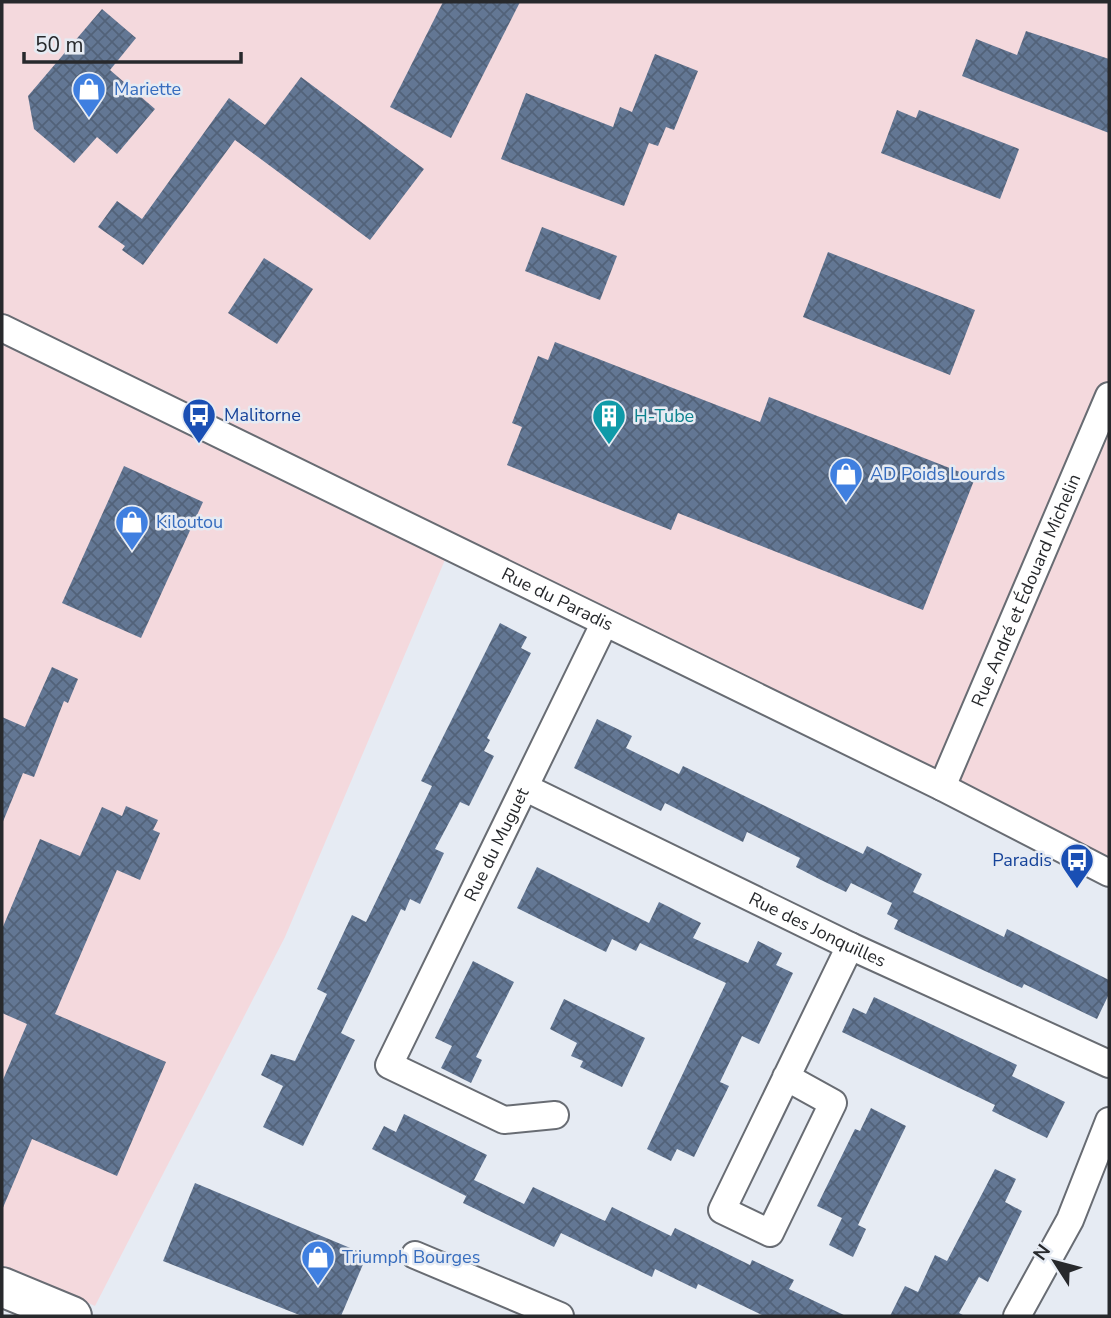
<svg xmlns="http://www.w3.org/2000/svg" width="1111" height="1318" viewBox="0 0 1111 1318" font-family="'Nunito Sans',sans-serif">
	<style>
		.industrial { fill: #f4d9dd }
		.building { fill: url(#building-cross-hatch) }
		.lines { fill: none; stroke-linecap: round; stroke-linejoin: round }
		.minor-casing { stroke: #686c73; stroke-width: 30 }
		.primary-casing { stroke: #686c73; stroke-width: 42 }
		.minor { stroke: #fff; stroke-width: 26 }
		.primary { stroke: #fff; stroke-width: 38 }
		.labels { text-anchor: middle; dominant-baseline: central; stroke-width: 5; stroke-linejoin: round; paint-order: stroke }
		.shop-label { font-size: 18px; fill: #366cbe; stroke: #e6ebf3; text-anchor: start }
		.transit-label { font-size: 18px; fill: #164399; stroke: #e6ebf3; text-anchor: start }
		.culture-label { font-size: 18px; fill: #0d838f; stroke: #e6ebf3; text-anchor: start }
		.street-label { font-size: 18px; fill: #27292c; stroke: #e6ebf3 }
	</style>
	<defs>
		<pattern id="building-cross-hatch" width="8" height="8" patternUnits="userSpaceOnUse" patternTransform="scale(1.75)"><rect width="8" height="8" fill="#637794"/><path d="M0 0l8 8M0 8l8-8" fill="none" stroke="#526279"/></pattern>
	</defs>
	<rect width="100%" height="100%" fill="#e6ebf3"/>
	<polygon class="industrial" points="2,2 1109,2 1109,873 450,548 285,937 95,1306 2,1265"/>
	<g class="building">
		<polygon points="443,2 520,2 451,138 390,107"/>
		<polygon points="102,9 136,38 110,70 155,109 117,154 97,137 74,163 34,129 28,96"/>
		<polygon points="1026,31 1109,59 1109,133 962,76 976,39 1017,55"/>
		<polygon points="655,54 698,71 674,130 666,127 658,146 649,143 624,206 501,159 526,93 613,127 620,107 632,112"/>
		<polygon points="301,77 424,169 370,240 235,140 143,265 122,250 125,246 98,227 117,201 142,219 229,98 265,125"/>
		<polygon points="897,110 916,118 919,110 1019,149 1000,199 881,153"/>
		<polygon points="542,227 617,256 600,300 525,271"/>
		<polygon points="828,252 975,310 950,375 803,317"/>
		<polygon points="264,258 313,289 277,344 228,313"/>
		<polygon points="555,342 760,422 769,397 975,478 923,610 678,513 671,530 507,465 522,427 512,423 538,356 548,360"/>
		<polygon points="124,466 203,502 141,638 62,603"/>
		<polygon points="500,623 527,637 521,648 531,653 487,738 490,740 484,751 494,756 469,806 460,802 435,849 444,853 420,904 410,899 405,911 401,909 341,1033 355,1040 303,1146 263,1127 283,1086 261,1075 271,1054 295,1061 327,994 317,989 352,915 366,922 432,786 421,781"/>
		<polygon points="52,667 78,679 68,703 64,701 34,777 23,773 2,824 2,717 25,727"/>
		<polygon points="597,719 632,736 626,748 679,774 683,766 863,854 867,846 922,874 913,892 1004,937 1007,929 1109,980 1109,994 1097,1019 1024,984 1022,988 894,929 898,920 887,914 892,903 851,883 846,892 821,880 796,867 800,858 759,838 747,832 743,842 665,803 661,811 574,768"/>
		<polygon points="126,806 158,820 153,830 160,833 140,880 117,870 55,1014 166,1062 117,1176 32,1139 2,1210 2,1082 27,1024 2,1013 2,929 40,839 80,856 102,807 122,816"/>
		<polygon points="537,867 649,923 659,902 701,923 693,938 748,963 758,941 782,953 776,965 793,973 759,1044 742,1036 720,1082 729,1086 694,1157 677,1149 671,1161 647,1149 726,983 640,943 636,951 612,939 606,952 517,908"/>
		<polygon points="473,961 514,982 476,1057 482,1060 471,1083 441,1068 452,1046 435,1038"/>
		<polygon points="874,997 1017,1065 1012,1076 1065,1102 1047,1138 992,1111 995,1105 842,1032 853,1008 866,1014"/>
		<polygon points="564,999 645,1038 622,1087 580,1067 583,1061 571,1056 577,1043 550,1029"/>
		<polygon points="871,1108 906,1126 858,1225 866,1229 853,1257 829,1245 842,1218 817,1206 855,1129 860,1131"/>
		<polygon points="404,1114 487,1155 474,1180 524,1204 533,1187 605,1221 612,1207 671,1236 675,1228 750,1265 752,1260 794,1280 789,1289 846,1316 764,1316 698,1284 696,1289 655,1269 652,1277 561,1233 554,1247 463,1203 469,1190 466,1196 372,1149 384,1126 396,1132"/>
		<polygon points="995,1169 1016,1179 1005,1202 1022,1211 988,1282 979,1277 959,1313 965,1316 890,1316 905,1286 918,1292 935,1255 947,1261"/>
		<polygon points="195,1183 367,1255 341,1316 302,1316 163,1261"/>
	</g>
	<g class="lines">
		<g class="minor-casing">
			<g id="minor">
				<path id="s1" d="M2 328 942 787 1109 873"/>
				<path id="s2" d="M942 787 1109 396"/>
				<path id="s3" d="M526 788 850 946 1109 1064"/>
				<polyline points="786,1077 833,1103 770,1233 722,1210 850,946"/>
				<path id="s4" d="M555 1115 504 1120 389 1065 604 624"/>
				<polyline points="415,1255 560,1316"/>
				<polyline points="1017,1316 1070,1220 1109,1121"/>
			</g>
		</g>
		<g class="primary-casing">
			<polyline id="primary" points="2,1287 72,1316"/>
		</g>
		<use href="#minor" class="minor"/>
		<use href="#primary" class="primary"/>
	</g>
	<defs>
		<g id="shop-pin" transform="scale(1.75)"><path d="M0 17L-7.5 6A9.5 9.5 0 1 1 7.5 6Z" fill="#3f7fe0" stroke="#e6ebf3"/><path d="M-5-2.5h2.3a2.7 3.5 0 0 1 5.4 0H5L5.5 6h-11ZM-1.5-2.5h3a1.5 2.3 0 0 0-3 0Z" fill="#fff"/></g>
		<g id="bus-pin" transform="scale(1.75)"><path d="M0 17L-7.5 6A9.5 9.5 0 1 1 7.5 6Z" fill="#1a4fb4" stroke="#e6ebf3"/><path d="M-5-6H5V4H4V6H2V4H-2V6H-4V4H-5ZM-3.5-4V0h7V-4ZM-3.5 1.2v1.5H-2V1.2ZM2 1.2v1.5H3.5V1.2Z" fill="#fff"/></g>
		<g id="building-pin" transform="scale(1.75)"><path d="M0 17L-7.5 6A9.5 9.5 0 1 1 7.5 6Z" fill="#0f9aa8" stroke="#e6ebf3"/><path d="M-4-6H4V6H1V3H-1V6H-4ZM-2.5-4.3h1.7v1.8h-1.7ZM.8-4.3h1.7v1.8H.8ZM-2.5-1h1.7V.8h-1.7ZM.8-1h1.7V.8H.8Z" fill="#fff"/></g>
	</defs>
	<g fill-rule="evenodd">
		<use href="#shop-pin" x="89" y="89"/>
		<use href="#bus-pin" x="199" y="415"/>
		<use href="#building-pin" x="609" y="416"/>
		<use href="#shop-pin" x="846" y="474"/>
		<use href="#shop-pin" x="132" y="522"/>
		<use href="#bus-pin" x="1077" y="860"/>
		<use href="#shop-pin" x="318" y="1257"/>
	</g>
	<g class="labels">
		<g class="shop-label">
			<text x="114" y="89">Mariette</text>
			<text x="870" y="474">AD Poids Lourds</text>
			<text x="156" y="522">Kiloutou</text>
			<text x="342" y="1257">Triumph Bourges</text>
		</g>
		<g class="transit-label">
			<text x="224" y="415">Malitorne</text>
			<text x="1052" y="860" text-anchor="end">Paradis</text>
		</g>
		<g class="culture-label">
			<text x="634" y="416">H-Tube</text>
		</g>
		<g class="street-label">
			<text stroke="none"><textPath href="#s2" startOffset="214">Rue André et Édouard Michelin</textPath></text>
			<text stroke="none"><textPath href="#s1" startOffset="618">Rue du Paradis</textPath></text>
			<text stroke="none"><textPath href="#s4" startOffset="424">Rue du Muguet</textPath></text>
			<text stroke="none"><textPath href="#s3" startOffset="324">Rue des Jonquilles</textPath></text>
		</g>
	</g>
	<rect width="1111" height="1318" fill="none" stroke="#27292c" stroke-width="7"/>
	<g transform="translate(1055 1262) rotate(306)" stroke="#e6ebf3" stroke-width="5" paint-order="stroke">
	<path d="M0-5L12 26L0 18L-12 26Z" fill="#27292c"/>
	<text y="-10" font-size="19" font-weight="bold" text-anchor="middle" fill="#27292c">N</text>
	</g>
	<path d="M24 52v10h217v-10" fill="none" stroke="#27292c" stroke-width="3.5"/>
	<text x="35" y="52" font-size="21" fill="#27292c" stroke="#e6ebf3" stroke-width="5" paint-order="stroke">50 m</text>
</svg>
